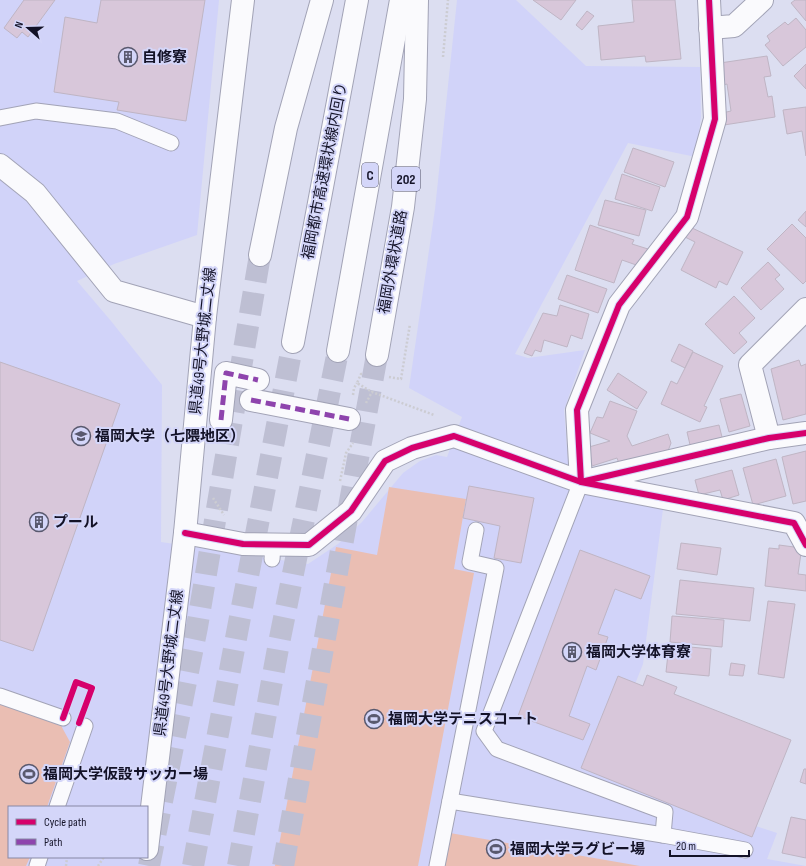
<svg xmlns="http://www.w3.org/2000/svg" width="806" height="866" viewBox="0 0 806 866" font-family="'Sofia Sans Condensed','Noto Sans JP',sans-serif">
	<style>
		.built { fill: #d1d3f9; fill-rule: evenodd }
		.green { fill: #eabeb3 }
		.building { fill: #d8c7da; stroke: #bfb5c4 }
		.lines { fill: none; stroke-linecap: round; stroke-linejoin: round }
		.highway-tunnel { stroke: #bebfd3; stroke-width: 22; stroke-dasharray: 22 11; stroke-linecap: butt }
		.lane-casing { stroke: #a2a3b6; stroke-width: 17 }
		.street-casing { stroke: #a2a3b6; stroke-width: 24 }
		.secondary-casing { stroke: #a2a3b6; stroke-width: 24 }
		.primary-casing { stroke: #a2a3b6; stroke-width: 24 }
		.highway-casing { stroke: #a2a3b6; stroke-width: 24 }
		.path { stroke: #ccccd2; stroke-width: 2.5; stroke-dasharray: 2 2; stroke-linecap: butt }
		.lane { stroke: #fafafd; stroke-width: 15 }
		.street { stroke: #fafafd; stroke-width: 22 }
		.secondary { stroke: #fafafd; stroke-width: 22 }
		.primary { stroke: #fafafd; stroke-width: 22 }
		.highway { stroke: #fafafd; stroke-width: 22 }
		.quiet { stroke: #8e44ad; stroke-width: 5; stroke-dasharray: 10 5; stroke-linecap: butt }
		.cycleway-casing { stroke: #d4d6f9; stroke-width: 8 }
		.cycleway { stroke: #d6006c; stroke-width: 6 }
		.labels { text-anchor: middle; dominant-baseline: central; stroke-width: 4; stroke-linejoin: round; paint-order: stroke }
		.shield { fill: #d4d6f9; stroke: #4d4d66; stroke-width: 1 }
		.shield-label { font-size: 14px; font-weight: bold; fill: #131227 }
		.poi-label { font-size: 15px; font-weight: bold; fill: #131227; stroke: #d4d6f9; text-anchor: start }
		.street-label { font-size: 15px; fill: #131227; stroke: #d4d6f9 }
	</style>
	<rect width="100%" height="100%" fill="#dcdef1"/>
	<path class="built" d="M0 0H219L197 235 114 264 77 281 111 321 162 385 161 542 308 564 338 544 362 522 403 473 420 461 436 455 447 457 462 417 409 388 435 209 457 0H516L586 66 700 67 701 117 696 157 628 143 515 354 528 358 585 350 564 410 570 486 593 495 663 509 643 664 599 774 777 833 767 859 806 866H0ZM9 807H147V857H9Z"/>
	<g class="green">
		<polygon points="389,487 466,499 454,569 474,573 418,866 275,866 336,547 377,555"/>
		<polygon points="0,701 58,720 70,742 47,807 9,807 9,857 30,857 26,866 0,866"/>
		<polygon points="450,833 640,866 444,866"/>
	</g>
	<g class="building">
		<polygon points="24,0 55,0 28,37 22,32 17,38 4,28"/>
		<polygon points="101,0 205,0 186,121 117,110 119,102 54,92 65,17 97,23"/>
		<polygon points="533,0 576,0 561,20"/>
		<polygon points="632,0 675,0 681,59 646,62 645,56 601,60 598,26 634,22"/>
		<polygon points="795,0 806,0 806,21 791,3"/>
		<polygon points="587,11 594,16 582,30 576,25"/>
		<polygon points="796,18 806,30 806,47 783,66 765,45 770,41 767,36 785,22 788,25"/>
		<polygon points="767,56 771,76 764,77 768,97 772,96 775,117 724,125 722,113 731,111 727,84 723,85 720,63"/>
		<polygon points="806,64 806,89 794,76"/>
		<polygon points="806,107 806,156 802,131 787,134 783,110"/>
		<polygon points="633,148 674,162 665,187 624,172"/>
		<polygon points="622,174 660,187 652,211 615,199"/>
		<polygon points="605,200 646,210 639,236 598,225"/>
		<polygon points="806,211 806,227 798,220"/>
		<polygon points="792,224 806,238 806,281 803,284 767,249"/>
		<polygon points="590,225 634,240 632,244 648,249 642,267 622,260 614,283 575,270"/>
		<polygon points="690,227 743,252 727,285 719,281 716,288 681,270 695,242 685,237"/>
		<polygon points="768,262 780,275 775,279 784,289 761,310 741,288"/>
		<polygon points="567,275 607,289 598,313 558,299"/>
		<polygon points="734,296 755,318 739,333 747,342 734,354 705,324"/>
		<polygon points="560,305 589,314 582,339 571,335 567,347 544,340 541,352 535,350 532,356 524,353 543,313 557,316"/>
		<polygon points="679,344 693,351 685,368 671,361"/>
		<polygon points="693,352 723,366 704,406 707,407 700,422 661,404 671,381 677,384"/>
		<polygon points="799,360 801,366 806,364 806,414 783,420 771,369"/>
		<polygon points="0,362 120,404 33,651 0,640"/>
		<polygon points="618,373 647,392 637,409 607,390"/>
		<polygon points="741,394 750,426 729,432 720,399"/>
		<polygon points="610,401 637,411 627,436 632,446 668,434 671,443 668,451 620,466 617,458 592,466 589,447 610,441 590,433 597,417 603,418"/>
		<polygon points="719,425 723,441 691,449 687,432"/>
		<polygon points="806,451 806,501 793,504 782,457"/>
		<polygon points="776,459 786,496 753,505 743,468"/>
		<polygon points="732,470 739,495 723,500 720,490 699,495 695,480"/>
		<polygon points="469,486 534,498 521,563 494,558 500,526 463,518"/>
		<polygon points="681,543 721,548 717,575 677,569"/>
		<polygon points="779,545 794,547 801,553 798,574 806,575 806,591 765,586 769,548 779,549"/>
		<polygon points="580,550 650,576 641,599 615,589 598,634 608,637 596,670 587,666 569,716 590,724 583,740 518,716"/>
		<polygon points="680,580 754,588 750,621 676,614"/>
		<polygon points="768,601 795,604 784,678 758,674"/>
		<polygon points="672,616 724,620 722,647 670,642"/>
		<polygon points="669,645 711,649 709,676 666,672"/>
		<polygon points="731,663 745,665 743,676 729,675"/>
		<polygon points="647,675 677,687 674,694 791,740 752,837 581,768 618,676 643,686"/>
		<polygon points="804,769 806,769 806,784 800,782"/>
		<polygon points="791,817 806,820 806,858 782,853"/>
	</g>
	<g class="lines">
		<g class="highway-tunnel">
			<polyline points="149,866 197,627 260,255"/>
			<polyline points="193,866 237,633 293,342"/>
			<polyline points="238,866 279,643 338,351"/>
			<polyline points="283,866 377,355"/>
		</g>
		<g class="lane-casing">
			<g id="lane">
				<polyline points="0,118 36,111 117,121 171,143"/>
				<polyline points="581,482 484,731 497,749 665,812 663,835"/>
				<polyline points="272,559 273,544"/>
				<polyline points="0,696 63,718"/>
				<polyline points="450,801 663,835 745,850"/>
				<polyline points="57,807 85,726"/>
				<polyline points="37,866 40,857"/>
				<polyline points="437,866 496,568 470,562 476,530"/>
			</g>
		</g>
		<g class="street-casing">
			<g id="street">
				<polyline points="709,0 715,119 687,217 619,305 577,410 581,482 794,523 806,545"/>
				<polyline points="710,28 734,26 762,0"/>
				<polyline points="251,400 349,419"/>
				<polyline points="221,420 226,373 258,380"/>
				<polyline points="769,438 750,365 806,309"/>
				<polyline points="185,533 243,544 309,545 351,511 385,461 412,448 454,436 581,482 769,438 806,433"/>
			</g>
		</g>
		<g class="secondary-casing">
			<polyline id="secondary" points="0,165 35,193 114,291 205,317"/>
		</g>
		<g class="primary-casing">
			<polyline id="primary" points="147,849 185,533 205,317 243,0"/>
		</g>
		<g class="highway-casing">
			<g id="highway">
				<polyline points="260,255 286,128 322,0"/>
				<polyline points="293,342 357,0"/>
				<polyline points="338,351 401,0"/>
				<polyline points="377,355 403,207 415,99 417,0"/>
			</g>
		</g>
		<g class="path">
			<polyline points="443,57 448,0"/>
			<polyline points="362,374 361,374 357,383 372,392"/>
			<polyline points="389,377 401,379 410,324"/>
			<polyline points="353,395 354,388 357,383"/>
			<polyline points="366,403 372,392 434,415"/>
			<polyline points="340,481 346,453 353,443"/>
			<polyline points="213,498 224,515"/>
			<polyline points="66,866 67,857"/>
			<polyline points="98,866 104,857"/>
		</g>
		<use href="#lane" class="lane"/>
		<use href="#street" class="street"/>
		<use href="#secondary" class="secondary"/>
		<use href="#primary" class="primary"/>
		<use href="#highway" class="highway"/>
		<g class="quiet">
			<polyline points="251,400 349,419"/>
			<polyline points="221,420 226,373 258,380"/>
		</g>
		<g class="cycleway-casing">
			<g id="cycleway">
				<polyline points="709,0 715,119 687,217 619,305 577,410 581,482 794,523 806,545"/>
				<polyline points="185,533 243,544 309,545 351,511 385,461 412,448 454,436 581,482 769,438 806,433"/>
				<polyline points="63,718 76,682 92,688 79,723"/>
			</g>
		</g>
		<use href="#cycleway" class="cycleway"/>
	</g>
	<defs>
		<g id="building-ring" transform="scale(1)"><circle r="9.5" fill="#d4d6f9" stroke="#59596e" stroke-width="1.5"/><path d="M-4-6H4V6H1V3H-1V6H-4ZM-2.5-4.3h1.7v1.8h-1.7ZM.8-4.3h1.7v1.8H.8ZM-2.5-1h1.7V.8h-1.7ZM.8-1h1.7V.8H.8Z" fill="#59596e"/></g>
		<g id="university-ring" transform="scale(1)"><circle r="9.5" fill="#d4d6f9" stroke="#59596e" stroke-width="1.5"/><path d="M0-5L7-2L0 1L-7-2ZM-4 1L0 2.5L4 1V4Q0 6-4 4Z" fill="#59596e"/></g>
		<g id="stadium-ring" transform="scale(1)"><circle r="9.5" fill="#d4d6f9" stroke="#59596e" stroke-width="1.5"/><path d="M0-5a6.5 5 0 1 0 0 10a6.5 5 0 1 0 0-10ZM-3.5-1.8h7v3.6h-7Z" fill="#59596e"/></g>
	</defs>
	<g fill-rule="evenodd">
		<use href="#building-ring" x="128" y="57"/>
		<use href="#university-ring" x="81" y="436"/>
		<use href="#building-ring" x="39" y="522"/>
		<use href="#building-ring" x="572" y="652"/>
		<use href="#stadium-ring" x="374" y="719"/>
		<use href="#stadium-ring" x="29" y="774"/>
		<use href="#stadium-ring" x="496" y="849"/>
	</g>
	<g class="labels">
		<g class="shield">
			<rect x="362" y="163" width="16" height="24" rx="3"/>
			<rect x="392" y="167" width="28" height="24" rx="3"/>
		</g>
		<g class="shield-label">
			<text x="370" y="175">C</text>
			<text x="406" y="179">202</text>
		</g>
		<g class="poi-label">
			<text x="142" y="57">自修寮</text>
			<text x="95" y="436">福岡大学（七隈地区）</text>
			<text x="53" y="522">プール</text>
			<text x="586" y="652">福岡大学体育寮</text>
			<text x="388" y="719">福岡大学テニスコート</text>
			<text x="43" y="774">福岡大学仮設サッカー場</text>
			<text x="510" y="849">福岡大学ラグビー場</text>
		</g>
		<g class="street-label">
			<text transform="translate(325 171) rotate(-79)">福岡都市高速環状線内回り</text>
			<text transform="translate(393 262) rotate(-80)">福岡外環状道路</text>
			<text transform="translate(203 341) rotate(-84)">県道49号大野城二丈線</text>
			<text transform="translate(169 663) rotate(-83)">県道49号大野城二丈線</text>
		</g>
	</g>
	<rect x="8" y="806" width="140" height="52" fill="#d4d6f9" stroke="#8788a5"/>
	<rect x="16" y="819" width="20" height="6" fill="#d6006c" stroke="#8788a5"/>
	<text x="44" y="826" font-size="12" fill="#131227">Cycle path</text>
	<rect x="16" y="839" width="20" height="6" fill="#8e44ad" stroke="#8788a5"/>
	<text x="44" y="846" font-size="12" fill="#131227">Path</text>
	<g transform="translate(28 28) rotate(290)" stroke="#d4d6f9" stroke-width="3" paint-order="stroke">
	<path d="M0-3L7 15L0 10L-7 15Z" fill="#131227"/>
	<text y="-6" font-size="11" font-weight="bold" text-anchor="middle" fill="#131227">N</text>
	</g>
	<path d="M670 850v6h79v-6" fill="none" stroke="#131227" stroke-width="2"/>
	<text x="676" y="850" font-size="12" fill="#131227" stroke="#d4d6f9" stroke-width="3" paint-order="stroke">20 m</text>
</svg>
